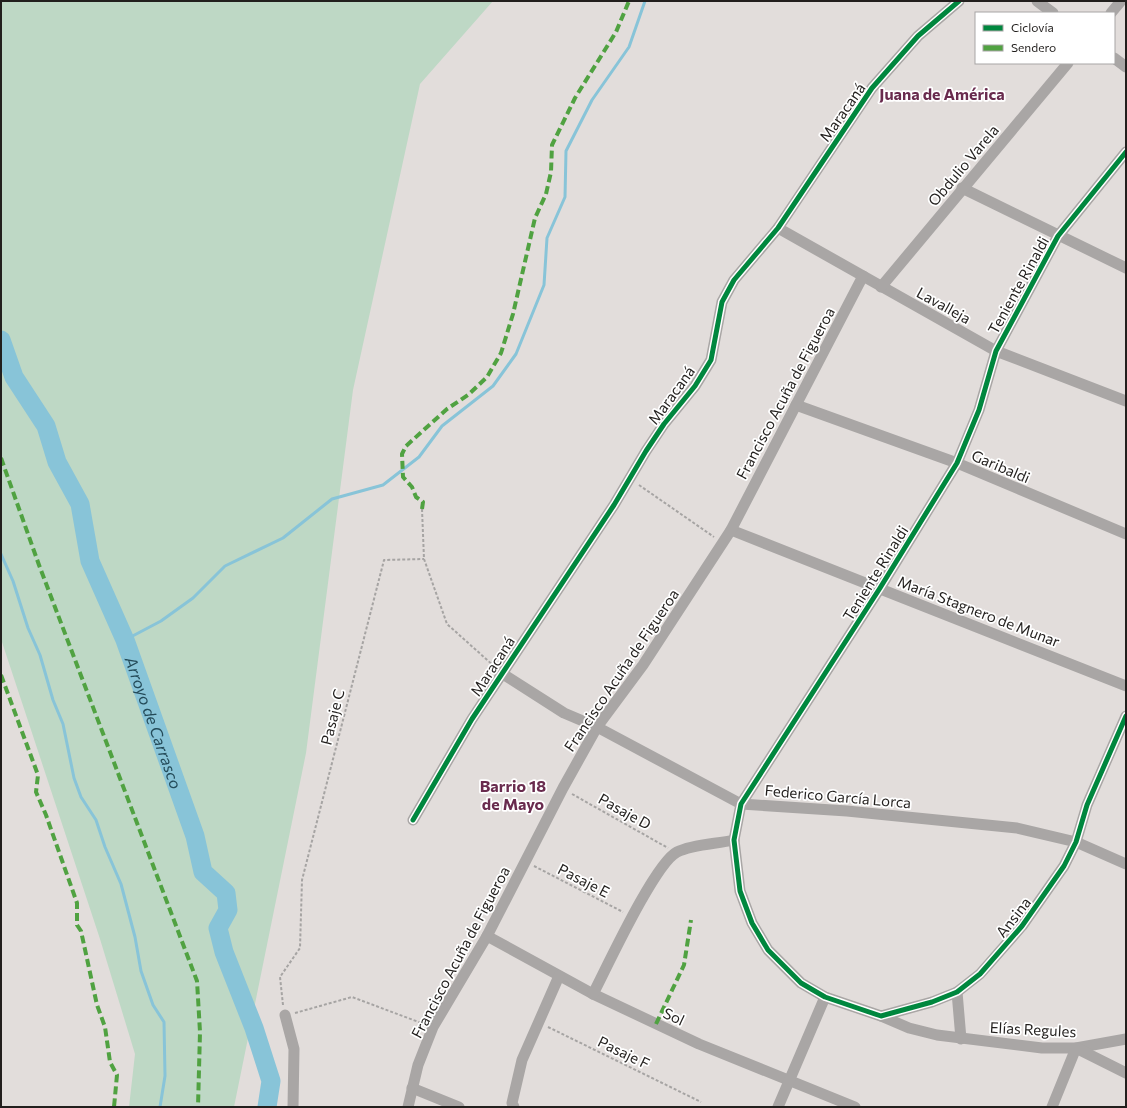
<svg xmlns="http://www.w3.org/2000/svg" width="1127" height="1108" viewBox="0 0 1127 1108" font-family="Commissioner,sans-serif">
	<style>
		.green { fill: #bed8c5 }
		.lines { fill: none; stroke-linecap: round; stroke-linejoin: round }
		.stream { stroke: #88c4d8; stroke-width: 3 }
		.river { stroke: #88c4d8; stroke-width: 19 }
		.path { stroke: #a6a4a3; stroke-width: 2; stroke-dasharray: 3 2; stroke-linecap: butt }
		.street { stroke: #a9a6a5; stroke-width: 11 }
		.quiet { stroke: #50a241; stroke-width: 4; stroke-dasharray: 8 4; stroke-linecap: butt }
		.cycleway-casing { stroke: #fff; stroke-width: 8 }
		.cycleway { stroke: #00873e; stroke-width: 5 }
		.labels { text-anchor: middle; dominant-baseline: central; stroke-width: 3.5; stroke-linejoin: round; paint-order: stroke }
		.street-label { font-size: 15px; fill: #221f1d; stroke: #fff }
		.neighbourhood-label { font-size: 16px; font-weight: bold; fill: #692b4e; stroke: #fff }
		.water-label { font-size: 16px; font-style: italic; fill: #244b59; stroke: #fff }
	</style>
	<rect width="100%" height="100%" fill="#e2dddb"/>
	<polygon class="green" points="1,1 493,1 420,84 353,390 306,753 234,1107 129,1107 135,1054 100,939 1,639"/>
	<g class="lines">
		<g class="stream">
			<polyline points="1,554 13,581 28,628 40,655 53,700 63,724 74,778 81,797 96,820 105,847 121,884 135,937 141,971 153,1005 164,1022 165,1076 160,1107"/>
			<polyline points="125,640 161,621 193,598 225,566 283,538 332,499 383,485 419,457 442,426 493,386 516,354 544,285 547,238 565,197 566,151 592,100 629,47 645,1"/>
		</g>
		<path class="river" id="s1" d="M1 340 14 377 46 426 57 462 80 504 90 561 125 640 195 836 203 872 226 893 228 910 218 928 224 952 254 1028 271 1081 267 1107"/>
		<g class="path">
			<polyline points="639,485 714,537"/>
			<polyline points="422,509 424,559 447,624 495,667"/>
			<polyline points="572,794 668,848"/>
			<polyline points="534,866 623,912"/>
			<polyline points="283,1005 280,977 300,948 302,880 384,560 424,559"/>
			<polyline points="295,1013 352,997 424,1024"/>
			<polyline points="548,1027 701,1102"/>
		</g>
		<g class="street">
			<polyline points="1037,1 1053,13"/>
			<polyline points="1111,13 1121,1"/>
			<polyline points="1114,58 1126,67"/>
			<polyline points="1126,152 1058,236 996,351 979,410 957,463 880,588 741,804 734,840 740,891 752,923 768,950 801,983 825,997 881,1016 932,1002 957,992 980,974 1022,926 1064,866 1076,842 1087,805 1126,716"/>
			<polyline points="962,188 1126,268"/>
			<polyline points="778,228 996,351 1126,401"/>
			<polyline points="881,287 1068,63"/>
			<polyline points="796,405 957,463 1126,534"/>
			<polyline points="731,530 1126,686"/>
			<polyline points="503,674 564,713 597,727 741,804 847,811 1017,828 1076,842 1126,864"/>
			<polyline points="413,820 472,719 614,505 646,451 664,424 695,386 711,360 722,302 734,280 778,228 872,88 918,36 959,1"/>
			<polyline points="487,936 593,994 699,1044 855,1107"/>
			<polyline points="957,992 961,1039"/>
			<path d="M593 994C607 967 655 863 677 852 693 844 716 844 734 840"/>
			<polyline points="285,1015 294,1049 293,1107"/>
			<polyline points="881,1016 909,1028 937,1035 1042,1048 1076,1048 1126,1039"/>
			<polyline points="412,1088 459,1107"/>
			<polyline points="408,1107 418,1065 433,1027 487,936 563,788 597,727 643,665 731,530 863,276"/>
			<polyline points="514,1107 512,1103 522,1060 559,976"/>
			<polyline points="778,1107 825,997"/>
			<polyline points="1052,1107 1076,1048 1126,1073"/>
		</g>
		<g class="quiet">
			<polyline points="1,458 39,565 197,981 200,1032 198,1107"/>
			<polyline points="422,509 423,502 416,497 412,487 403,477 402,454 406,446 447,409 468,395 487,377 501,353 513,314 535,218 546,194 551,172 552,145 575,98 616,32 629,1"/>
			<polyline points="1,675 38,775 36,792 46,815 77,903 77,925 81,931 97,1005 105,1027 110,1062 117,1075 114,1107"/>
			<polyline points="656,1024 684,965 691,920"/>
		</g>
		<g class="cycleway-casing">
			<g id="cycleway">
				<polyline points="1126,152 1058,236 996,351 979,410 957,463 880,588 741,804 734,840 740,891 752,923 768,950 801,983 825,997 881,1016 932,1002 957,992 980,974 1022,926 1064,866 1076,842 1087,805 1126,716"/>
				<polyline points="413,820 472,719 614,505 646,451 664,424 695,386 711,360 722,302 734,280 778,228 872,88 918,36 959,1"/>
			</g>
		</g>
		<use href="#cycleway" class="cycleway"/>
	</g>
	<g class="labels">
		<g class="street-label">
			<text transform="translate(842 112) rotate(-55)">Maracaná</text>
			<text transform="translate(963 165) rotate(-50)">Obdulio Varela</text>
			<text transform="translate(1018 285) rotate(-61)">Teniente Rinaldi</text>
			<text transform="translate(944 305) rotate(29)">Lavalleja</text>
			<text transform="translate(785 393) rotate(-62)">Francisco Acuña de Figueroa</text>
			<text transform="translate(671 395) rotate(-54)">Maracaná</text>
			<text transform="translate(1001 466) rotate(23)">Garibaldi</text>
			<text transform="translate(875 573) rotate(-58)">Teniente Rinaldi</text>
			<text transform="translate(979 611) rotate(21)">María Stagnero de Munar</text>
			<text transform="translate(492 666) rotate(-57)">Maracaná</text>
			<text transform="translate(621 670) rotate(-56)">Francisco Acuña de Figueroa</text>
			<text transform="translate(332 717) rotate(-76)">Pasaje C</text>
			<text transform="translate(838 796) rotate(5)">Federico García Lorca</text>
			<text transform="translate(625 811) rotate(29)">Pasaje D</text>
			<text transform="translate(584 880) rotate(27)">Pasaje E</text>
			<text transform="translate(1013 917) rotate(-52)">Ansina</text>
			<text transform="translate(460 952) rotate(-62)">Francisco Acuña de Figueroa</text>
			<text transform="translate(674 1016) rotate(25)">Sol</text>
			<text transform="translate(1033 1029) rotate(3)">Elías Regules</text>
			<text transform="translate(624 1052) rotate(26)">Pasaje F</text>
		</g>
		<g class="neighbourhood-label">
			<text x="942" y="93">Juana de América</text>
			<text x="513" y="785">Barrio 18<tspan x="513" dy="18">de Mayo</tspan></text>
		</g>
		<g class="water-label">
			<text stroke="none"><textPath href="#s1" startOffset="415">Arroyo de Carrasco</textPath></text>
		</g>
	</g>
	<rect width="1127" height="1108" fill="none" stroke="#221f1d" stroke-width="4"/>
	<rect x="975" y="12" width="140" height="52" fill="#ffffff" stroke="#a7a5a5"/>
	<rect x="983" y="25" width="20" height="6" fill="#00873e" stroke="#a7a5a5"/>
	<text x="1011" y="32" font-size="12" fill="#221f1d">Ciclovía</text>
	<rect x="983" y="45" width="20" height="6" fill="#50a241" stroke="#a7a5a5"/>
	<text x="1011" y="52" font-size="12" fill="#221f1d">Sendero</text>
</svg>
